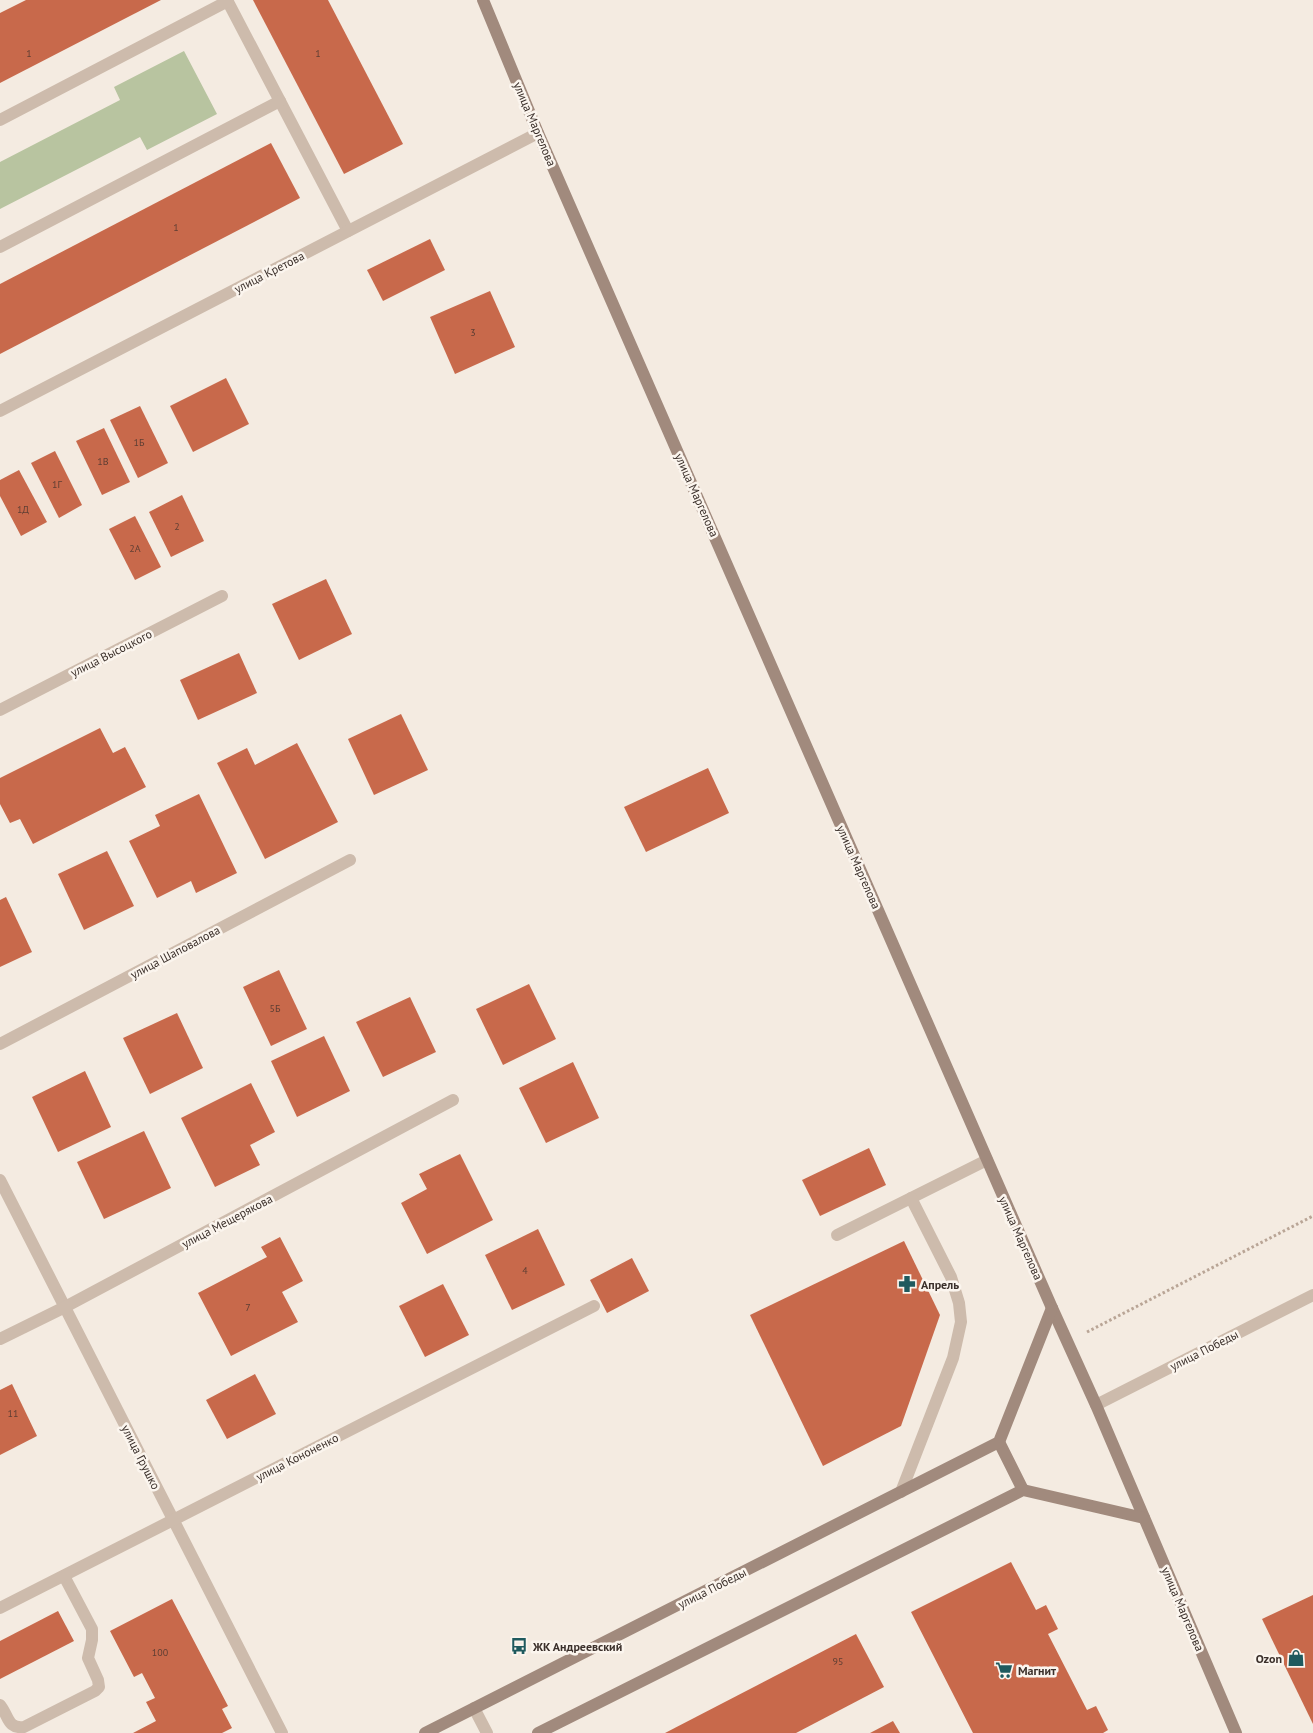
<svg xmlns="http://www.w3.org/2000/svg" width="1313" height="1733" viewBox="0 0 1313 1733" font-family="'PT Sans',sans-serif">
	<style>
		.green { fill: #b8c4a0 }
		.building { fill: #c8694b }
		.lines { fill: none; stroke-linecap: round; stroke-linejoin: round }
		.path { stroke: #b9a596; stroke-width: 3; stroke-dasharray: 2.5 2.5; stroke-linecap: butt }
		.lane { stroke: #cdbbac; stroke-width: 12 }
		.street { stroke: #cdbbac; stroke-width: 12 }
		.secondary { stroke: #a18a7d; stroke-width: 12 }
		.labels { text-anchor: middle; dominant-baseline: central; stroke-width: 5; stroke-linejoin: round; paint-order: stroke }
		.number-label { font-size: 10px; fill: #5e3e33 }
		.street-label { font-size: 12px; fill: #3b302b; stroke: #fbf5ee }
		.poi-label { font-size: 12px; font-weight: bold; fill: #3b302b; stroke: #fbf5ee; text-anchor: start }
	</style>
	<rect width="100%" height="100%" fill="#f4ebe1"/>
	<polygon class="green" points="184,51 217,114 147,150 140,137 0,209 0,162 120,100 114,87"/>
	<g class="building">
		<polygon points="26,0 161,0 0,83 0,13"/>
		<polygon points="253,0 328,0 403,144 344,174"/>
		<polygon points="271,143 300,198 0,354 0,284"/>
		<polygon points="430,239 445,270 383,301 367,270"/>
		<polygon points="490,291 515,347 455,374 430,317"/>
		<polygon points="226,378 249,424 193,452 170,406"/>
		<polygon points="140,406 168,463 138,478 110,420"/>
		<polygon points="104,428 130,482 102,495 76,441"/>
		<polygon points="55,451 82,505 59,518 31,463"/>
		<polygon points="19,470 47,522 21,536 0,496 0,480"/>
		<polygon points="182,495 204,541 171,557 149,512"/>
		<polygon points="135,516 161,567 135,580 109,529"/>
		<polygon points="326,579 352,634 299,660 272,604"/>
		<polygon points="239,653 257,693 198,720 180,680"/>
		<polygon points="401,714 428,770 374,795 348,739"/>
		<polygon points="100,728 113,753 125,747 146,787 33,844 20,819 10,823 0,804 0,778"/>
		<polygon points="297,743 338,822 265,859 217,763 247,748 255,765"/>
		<polygon points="708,768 729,813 646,852 624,807"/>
		<polygon points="199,794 237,873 196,893 191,881 157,898 129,841 160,826 155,815"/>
		<polygon points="107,851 134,906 84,930 58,874"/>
		<polygon points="6,897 32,952 0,967 0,900"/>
		<polygon points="279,970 307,1029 271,1046 243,987"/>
		<polygon points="529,984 556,1039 503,1065 476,1009"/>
		<polygon points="410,997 436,1052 383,1077 356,1022"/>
		<polygon points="177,1013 203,1068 150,1094 123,1038"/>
		<polygon points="324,1036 350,1091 297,1117 271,1061"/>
		<polygon points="573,1062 599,1118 546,1143 519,1088"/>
		<polygon points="85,1071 111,1127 58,1152 32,1097"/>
		<polygon points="251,1083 275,1132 250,1145 260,1165 215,1187 181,1118"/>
		<polygon points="144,1131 171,1188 104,1219 77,1162"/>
		<polygon points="869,1148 886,1185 820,1216 802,1180"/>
		<polygon points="460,1154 493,1220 427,1254 401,1203 427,1189 419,1174"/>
		<polygon points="538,1229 565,1285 512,1310 485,1255"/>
		<polygon points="280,1237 303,1281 282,1292 298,1322 231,1356 198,1293 267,1257 261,1247"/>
		<polygon points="904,1241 940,1315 901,1426 823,1466 750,1315"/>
		<polygon points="632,1258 649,1291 607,1313 590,1280"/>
		<polygon points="443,1284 469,1335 425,1357 399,1306"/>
		<polygon points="255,1374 276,1414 227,1439 206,1400"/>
		<polygon points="12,1384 37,1436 0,1455 0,1390"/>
		<polygon points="1011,1562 1036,1610 1046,1605 1058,1629 1048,1634 1087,1710 1096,1706 1108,1730 1103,1733 973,1733 911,1612"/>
		<polygon points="1313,1595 1313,1724 1262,1619"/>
		<polygon points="172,1599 228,1706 222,1709 232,1728 222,1733 133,1733 156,1721 146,1702 155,1698 142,1673 134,1677 110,1631"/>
		<polygon points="58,1611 74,1641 0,1679 0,1641"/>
		<polygon points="856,1634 884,1687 796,1733 665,1733"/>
		<polygon points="893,1721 900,1733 870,1733"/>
	</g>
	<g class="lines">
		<polyline class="path" points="1087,1332 1313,1216"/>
		<g class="lane">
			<polyline points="227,0 348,231"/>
			<polyline points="0,120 228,1"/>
			<polyline points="0,247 280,101"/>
			<polyline points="837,1235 987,1160"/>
			<polyline points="901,1492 953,1358 961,1322 959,1303 951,1277 911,1198"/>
			<path d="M0 1705C9 1716 7 1729 24 1727L95 1691 99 1687 98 1680 88 1658 92 1640V1629L64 1576"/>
			<polyline points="474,1708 487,1733"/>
		</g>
		<g class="street">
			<polyline points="0,411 538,133"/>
			<polyline points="0,710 222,596"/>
			<polyline points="0,1044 350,860"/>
			<polyline points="0,1180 282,1733"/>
			<polyline points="0,1339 65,1307 453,1100"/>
			<polyline points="1096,1405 1313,1295"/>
			<polyline points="0,1608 594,1306"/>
		</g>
		<g class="secondary">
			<polyline points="483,0 538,133 1052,1308 1096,1405 1236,1733"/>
			<polyline points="999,1442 1023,1490"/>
			<polyline points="425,1733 999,1442 1052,1308"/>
			<polyline points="538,1733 1023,1490 1144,1518"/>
		</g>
	</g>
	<defs>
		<g id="pharmacy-bare" transform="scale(1.35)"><path d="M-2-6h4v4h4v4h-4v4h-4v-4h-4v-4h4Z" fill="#1f5a5e" stroke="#fbf5ee" stroke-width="2.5" paint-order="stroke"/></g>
		<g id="bus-bare" transform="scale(1.35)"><path d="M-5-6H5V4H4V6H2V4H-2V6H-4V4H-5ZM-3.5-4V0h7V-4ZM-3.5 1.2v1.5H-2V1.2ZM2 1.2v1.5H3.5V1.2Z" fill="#1f5a5e" stroke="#fbf5ee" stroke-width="2.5" paint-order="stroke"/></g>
		<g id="shop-bare" transform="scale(1.35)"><path d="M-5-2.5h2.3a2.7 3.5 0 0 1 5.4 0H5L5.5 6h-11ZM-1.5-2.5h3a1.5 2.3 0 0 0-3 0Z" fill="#1f5a5e" stroke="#fbf5ee" stroke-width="2.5" paint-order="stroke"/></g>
		<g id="supermarket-bare" transform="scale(1.35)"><path d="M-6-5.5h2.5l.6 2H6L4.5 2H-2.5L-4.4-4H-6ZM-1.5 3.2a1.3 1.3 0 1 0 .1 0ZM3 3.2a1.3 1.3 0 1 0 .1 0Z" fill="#1f5a5e" stroke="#fbf5ee" stroke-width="2.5" paint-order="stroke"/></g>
	</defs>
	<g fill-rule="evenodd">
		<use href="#pharmacy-bare" x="907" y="1284"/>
		<use href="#bus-bare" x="519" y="1646"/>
		<use href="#shop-bare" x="1296" y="1658"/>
		<use href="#supermarket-bare" x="1004" y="1670"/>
	</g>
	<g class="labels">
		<g class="number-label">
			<text x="29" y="53">1</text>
			<text x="318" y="53">1</text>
			<text x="176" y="227">1</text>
			<text x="473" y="332">3</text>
			<text x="139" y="442">1Б</text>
			<text x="103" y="461">1В</text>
			<text x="57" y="484">1Г</text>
			<text x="23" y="509">1Д</text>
			<text x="177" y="526">2</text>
			<text x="135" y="548">2А</text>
			<text x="275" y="1008">5Б</text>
			<text x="525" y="1270">4</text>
			<text x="248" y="1307">7</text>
			<text x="13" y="1413">11</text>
			<text x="160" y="1652">100</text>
			<text x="838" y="1661">95</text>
		</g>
		<g class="street-label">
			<text transform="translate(535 124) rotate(67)">улица Маргелова</text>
			<text transform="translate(269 272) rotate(-27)">улица Кретова</text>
			<text transform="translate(697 495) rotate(66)">улица Маргелова</text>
			<text transform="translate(111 653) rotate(-27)">улица Высоцкого</text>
			<text transform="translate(859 867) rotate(66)">улица Маргелова</text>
			<text transform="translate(175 952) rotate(-28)">улица Шаповалова</text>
			<text transform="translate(227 1221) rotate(-28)">улица Мещерякова</text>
			<text transform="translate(1021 1238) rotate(66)">улица Маргелова</text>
			<text transform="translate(1204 1350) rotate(-27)">улица Победы</text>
			<text transform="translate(141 1457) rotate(63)">улица Грушко</text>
			<text transform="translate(297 1457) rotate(-27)">улица Кононенко</text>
			<text transform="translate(712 1588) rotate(-27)">улица Победы</text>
			<text transform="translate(1183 1609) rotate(67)">улица Маргелова</text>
		</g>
		<g class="poi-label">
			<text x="921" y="1284">Апрель</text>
			<text x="533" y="1646">ЖК Андреевский</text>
			<text x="1282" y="1658" text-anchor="end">Ozon</text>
			<text x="1018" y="1670">Магнит</text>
		</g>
	</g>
</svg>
